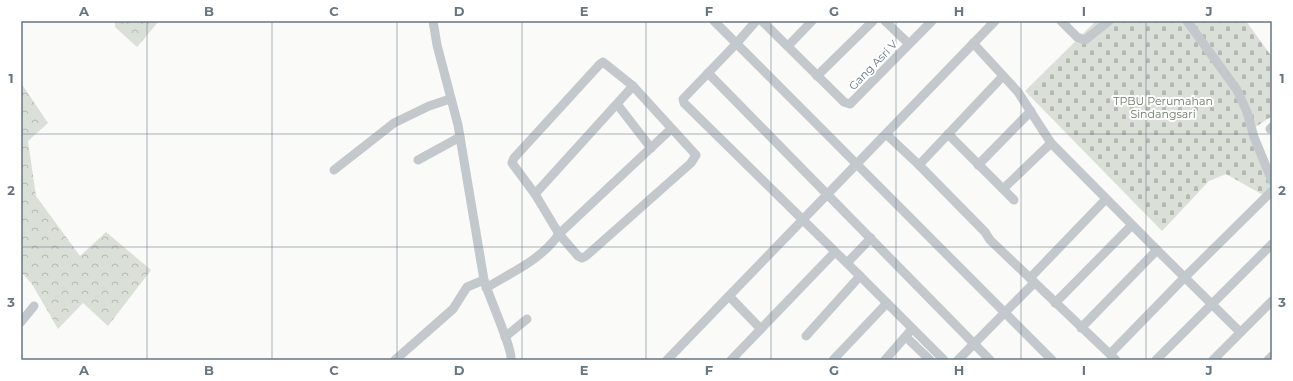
<svg xmlns="http://www.w3.org/2000/svg" width="1293" height="381" viewBox="0 0 1293 381" font-family="Montserrat,sans-serif">
	<style>
		.forest { fill: url(#forest-crowns) }
		.cemetery { fill: url(#cemetery-stones) }
		.lines { fill: none; stroke-linecap: round; stroke-linejoin: round }
		.minor { stroke: #c3c8cc; stroke-width: 9 }
		.grid { fill: none; stroke: #657683; stroke-width: 1; stroke-opacity: 0.55 }
		.labels { text-anchor: middle; dominant-baseline: central; stroke-width: 4; stroke-linejoin: round; paint-order: stroke }
		.street-label { font-size: 11px; fill: #657683; stroke: #fff }
		.park-label { font-size: 11px; fill: #687a64; stroke: #fff }
		.neatline { fill: none; stroke: #657683; stroke-width: 1.5 }
		.grid-label { font-size: 13px; text-anchor: middle; font-weight: bold; fill: #657683 }
	</style>
	<defs>
		<pattern id="forest-crowns" width="20" height="18" patternUnits="userSpaceOnUse"><rect width="20" height="18" fill="#dadfd7"/><path d="M2 6a3 3 0 1 1 6 0M12 15a3 3 0 1 1 6 0" fill="none" stroke="#b4b9b4"/></pattern>
		<pattern id="cemetery-stones" width="16" height="16" patternUnits="userSpaceOnUse"><rect width="16" height="16" fill="#dadfd7"/><path d="M2 7V4a2 2 0 0 1 4 0v3zM10 15v-3a2 2 0 0 1 4 0v3z" fill="#b4b9b4"/></pattern>
	</defs>
	<rect width="100%" height="100%" fill="#fafaf8"/>
	<g class="forest">
		<polygon points="115,21 159,21 137,47 115,27"/>
		<polygon points="21,83 48,123 28,141 36,196 80,256 106,232 151,270 108,326 83,303 58,329 32,284 21,272"/>
	</g>
	<polygon class="cemetery" points="1096,21 1246,21 1272,57 1272,116 1254,128 1272,174 1272,200 1226,174 1209,181 1162,231 1025,91"/>
	<g class="lines">
		<g class="minor">
			<path d="M433 21 437 45 458 125 484 280C488 295 513 349 511 360"/>
			<polyline points="714,21 1052,360"/>
			<polyline points="756,21 736,44 683,99 684,103 860,276 806,336"/>
			<polyline points="762,21 844,102 850,104 932,21"/>
			<polyline points="885,21 909,44"/>
			<polyline points="1061,21 1077,37 1085,40 1109,21"/>
			<polyline points="1187,21 1237,90 1247,112 1254,137 1272,181"/>
			<polyline points="973,43 1018,92 1051,143 1157,250 1240,332"/>
			<polyline points="788,46 812,21"/>
			<polygon points="603,62 633,86 696,155 691,163 586,256 582,258 578,256 559,234 535,194 512,163 514,158 600,64"/>
			<polyline points="708,73 990,360"/>
			<polyline points="817,76 873,21"/>
			<polyline points="617,104 651,148"/>
			<polyline points="1270,129 1272,127"/>
			<polyline points="886,134 919,165 985,232 990,240 1116,360"/>
			<polyline points="948,134 1014,200"/>
			<polyline points="418,160 460,137"/>
			<polyline points="919,165 1003,76"/>
			<polyline points="978,165 1031,111"/>
			<polyline points="334,170 394,123 429,106 450,99"/>
			<polyline points="1003,189 1051,143"/>
			<polyline points="535,194 633,86"/>
			<polyline points="847,263 871,238"/>
			<polyline points="860,276 944,360"/>
			<polyline points="1030,278 1106,199"/>
			<path d="M486 288C512 272 541 260 559 234L671 129"/>
			<polyline points="729,296 761,329"/>
			<polyline points="1055,303 1132,225"/>
			<polyline points="21,322 34,306"/>
			<polyline points="1081,328 1157,250"/>
			<polyline points="505,337 527,319"/>
			<polyline points="906,337 930,360"/>
			<polyline points="1110,354 1185,277 1272,191"/>
			<polyline points="395,360 453,309 467,287 484,280"/>
			<polyline points="667,360 995,21"/>
			<polyline points="731,360 835,252"/>
			<polyline points="833,360 887,303"/>
			<polyline points="885,360 912,329"/>
			<polyline points="958,360 1034,283"/>
			<polyline points="1156,360 1272,244"/>
			<polyline points="1213,360 1272,301"/>
			<polyline points="1268,360 1272,356"/>
		</g>
	</g>
	<path class="grid" d="M147 21V360M272 21V360M397 21V360M522 21V360M646 21V360M771 21V360M896 21V360M1021 21V360M1146 21V360M21 134H1272M21 247H1272"/>
	<g class="labels">
		<g class="street-label">
			<text transform="translate(873 65) rotate(-46)">Gang Asri V</text>
		</g>
		<g class="park-label">
			<text x="1163" y="101">TPBU Perumahan<tspan x="1163" dy="13">Sindangsari</tspan></text>
		</g>
	</g>
	<rect width="1293" height="381" fill="none" stroke="#ffffff" stroke-width="44"/>
	<rect x="22" y="22" width="1249" height="337" class="neatline"/>
	<g class="grid-label">
		<text x="84" y="16">A</text>
		<text x="209" y="16">B</text>
		<text x="334" y="16">C</text>
		<text x="459" y="16">D</text>
		<text x="584" y="16">E</text>
		<text x="709" y="16">F</text>
		<text x="834" y="16">G</text>
		<text x="959" y="16">H</text>
		<text x="1084" y="16">I</text>
		<text x="1209" y="16">J</text>
		<text x="11" y="83">1</text>
		<text x="1282" y="83">1</text>
		<text x="11" y="195">2</text>
		<text x="1282" y="195">2</text>
		<text x="11" y="307">3</text>
		<text x="1282" y="307">3</text>
		<text x="84" y="375">A</text>
		<text x="209" y="375">B</text>
		<text x="334" y="375">C</text>
		<text x="459" y="375">D</text>
		<text x="584" y="375">E</text>
		<text x="709" y="375">F</text>
		<text x="834" y="375">G</text>
		<text x="959" y="375">H</text>
		<text x="1084" y="375">I</text>
		<text x="1209" y="375">J</text>
	</g>
</svg>
